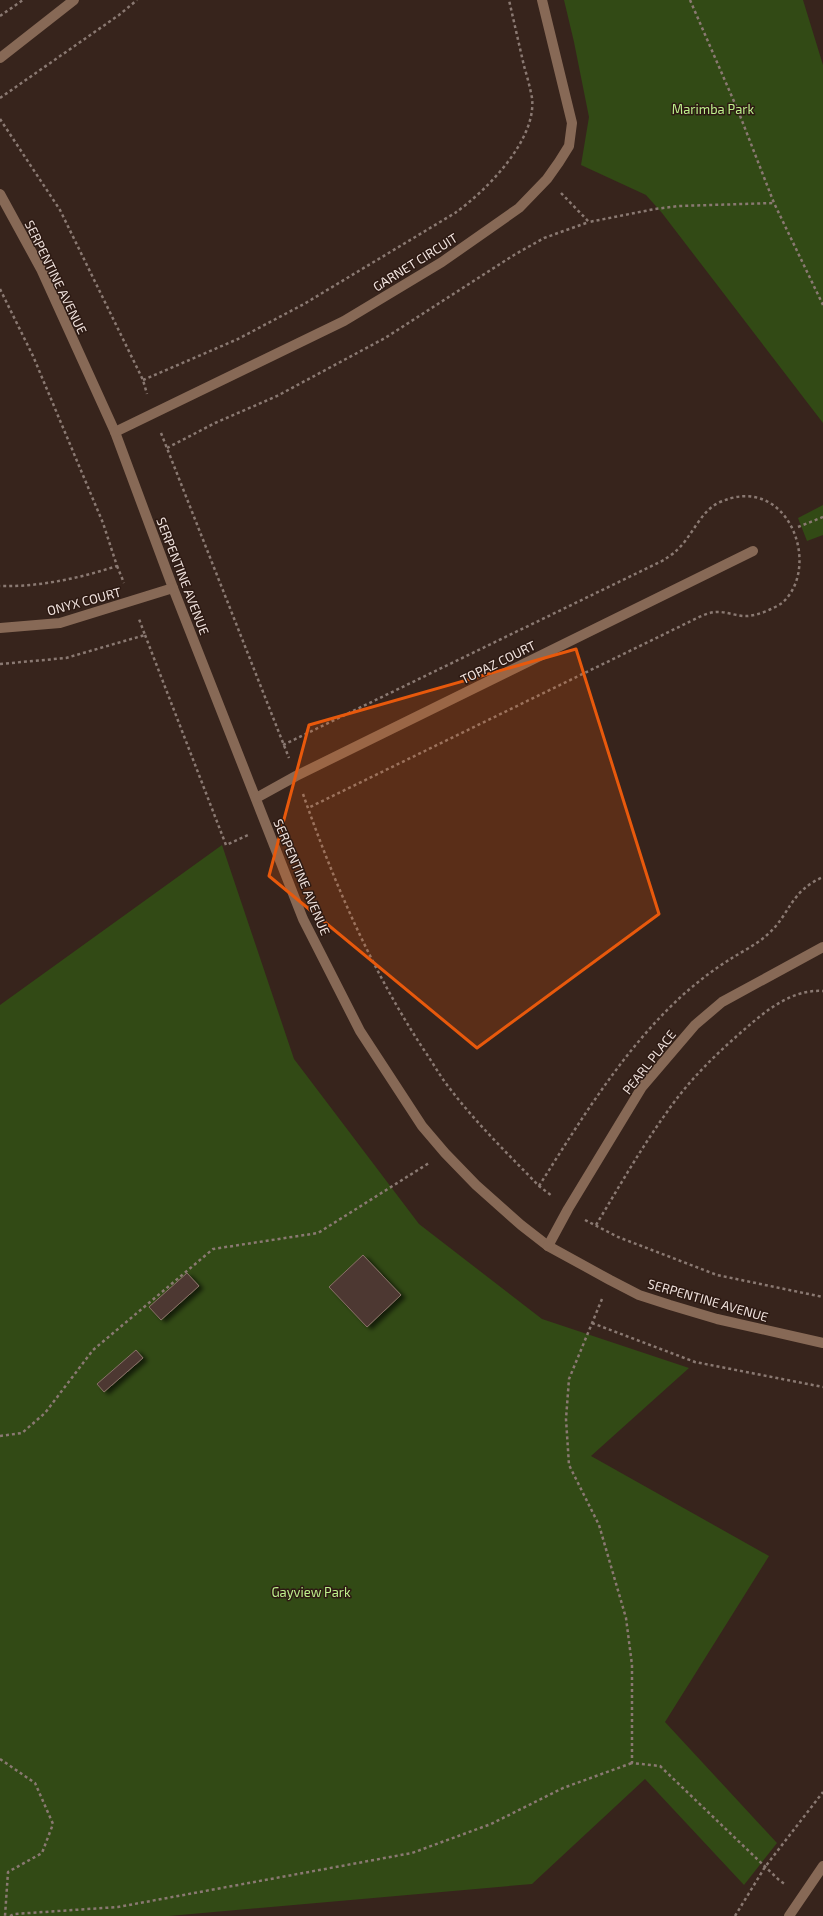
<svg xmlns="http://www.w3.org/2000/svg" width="823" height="1916" viewBox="0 0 823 1916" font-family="'Exo 2',sans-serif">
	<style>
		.green { fill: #324a15 }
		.building { fill: #4e3931; stroke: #887168; filter: url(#shadow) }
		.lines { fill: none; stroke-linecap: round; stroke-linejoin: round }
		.path { stroke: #8a7972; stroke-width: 2.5; stroke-dasharray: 3 3; stroke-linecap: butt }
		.minor { stroke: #876956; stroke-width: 10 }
		.marked { fill: #e8590c; fill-opacity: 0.2; stroke: #e8590c; stroke-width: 3; stroke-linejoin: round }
		.labels { text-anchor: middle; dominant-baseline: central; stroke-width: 3; stroke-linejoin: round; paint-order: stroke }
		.park-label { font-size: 13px; fill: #beef8c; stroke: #2d1a13 }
		.street-label { font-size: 13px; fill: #efe1dc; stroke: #2d1a13 }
	</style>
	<defs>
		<filter id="shadow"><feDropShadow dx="4.5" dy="2.5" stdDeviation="2" flood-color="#0009"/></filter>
	</defs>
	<rect width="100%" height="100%" fill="#37241c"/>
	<g class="green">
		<polygon points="564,0 803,0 823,65 823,423 662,213 646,195 581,165 589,117 574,42"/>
		<polygon points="823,505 823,535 807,541 798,518"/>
		<polygon points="222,845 294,1059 419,1224 542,1319 689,1368 591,1456 769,1556 665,1722 777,1843 744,1885 645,1779 532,1884 169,1916 0,1916 0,1005"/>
	</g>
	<g class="building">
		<polygon points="363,1255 401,1295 367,1327 329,1287"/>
		<polygon points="187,1273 199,1286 161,1320 149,1307"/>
		<polygon points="136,1350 143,1358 104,1392 97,1384"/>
	</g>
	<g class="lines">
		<g class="path">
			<polyline points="690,0 739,113 774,203 823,305"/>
			<polyline points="0,16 23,0"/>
			<polyline points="0,98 119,15 137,0"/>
			<polyline points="0,119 60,210 143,380 147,394"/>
			<polyline points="561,193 589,222 655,209 679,206 774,203"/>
			<path d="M0 289 33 356 103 523 117 566C80 578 40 587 0 586"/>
			<path d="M143 380 238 339 304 304 455 213C486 191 537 140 532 98 530 87 527 76 524 66 519 44 514 22 509 0"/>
			<polyline points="161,433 289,758"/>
			<polyline points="167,448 215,423 277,396 385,338 514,255 544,238 589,222"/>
			<polyline points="798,527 823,517"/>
			<polyline points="117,566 124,583"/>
			<polyline points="145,635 226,845 248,835"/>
			<polyline points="0,664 66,658 145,635 139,619"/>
			<path d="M283 745 664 560C668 557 673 554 676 551 692 537 699 513 718 503 788 470 823 567 782 603 773 609 759 615 748 616 738 617 726 611 715 612 706 613 695 619 687 623L308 808"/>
			<path d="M303 794C334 883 372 971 424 1050 433 1063 441 1078 451 1090 477 1124 509 1155 539 1186L552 1196"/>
			<path d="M539 1186C582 1118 625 1047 685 993 699 981 714 969 729 960 741 952 756 945 767 935 791 914 789 892 823 877"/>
			<polyline points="585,1220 618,1237 717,1275 823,1297"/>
			<path d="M596 1225C619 1187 641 1148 667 1112 689 1080 717 1053 746 1028 768 1009 793 989 823 991"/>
			<polyline points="602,1299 569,1379 566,1419 569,1465 599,1525 626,1618 632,1665 632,1763 660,1766 779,1880 786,1885"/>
			<polyline points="592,1323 695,1362 823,1387"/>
			<polyline points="0,1436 22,1433 45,1413 93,1350 213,1249 318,1233 429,1163"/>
			<polyline points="0,1759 35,1783 53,1824 42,1853 8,1872 5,1916"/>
			<polyline points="10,1916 14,1914 118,1907 412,1853 491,1824 563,1788 632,1763"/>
			<polyline points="735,1916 765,1867 823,1792"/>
		</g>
		<g class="minor">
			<polyline points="0,58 74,0"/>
			<polyline points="0,194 41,269 115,432 173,588 303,919 360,1031 422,1126 445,1153 476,1185 521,1225 548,1246 610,1280 639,1295 670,1305 717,1319 823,1343"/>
			<polyline points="115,432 344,321 442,262 519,208 547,179 559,162 569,146 572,123 542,0"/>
			<polyline points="0,628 60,623 173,588"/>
			<polyline points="256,798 296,776 753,551"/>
			<polyline points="548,1246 568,1209 642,1087 695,1025 722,1002 823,947"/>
			<polyline points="789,1916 823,1866"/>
		</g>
	</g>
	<path class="marked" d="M576 649 659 914 477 1048 269 876 309 725Z"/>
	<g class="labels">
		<g class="park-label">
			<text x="713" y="109">Marimba Park</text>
			<text x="311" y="1592">Gayview Park</text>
		</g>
		<g class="street-label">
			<text transform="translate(415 262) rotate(-32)">GARNET CIRCUIT</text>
			<text transform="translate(56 277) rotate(64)">SERPENTINE AVENUE</text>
			<text transform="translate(183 576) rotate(69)">SERPENTINE AVENUE</text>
			<text transform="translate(84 601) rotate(-15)">ONYX COURT</text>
			<text transform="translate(498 662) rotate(-26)">TOPAZ COURT</text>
			<text transform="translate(302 877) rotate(67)">SERPENTINE AVENUE</text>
			<text transform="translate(649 1062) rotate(-52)">PEARL PLACE</text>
			<text transform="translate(708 1300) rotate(16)">SERPENTINE AVENUE</text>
		</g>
	</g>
</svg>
